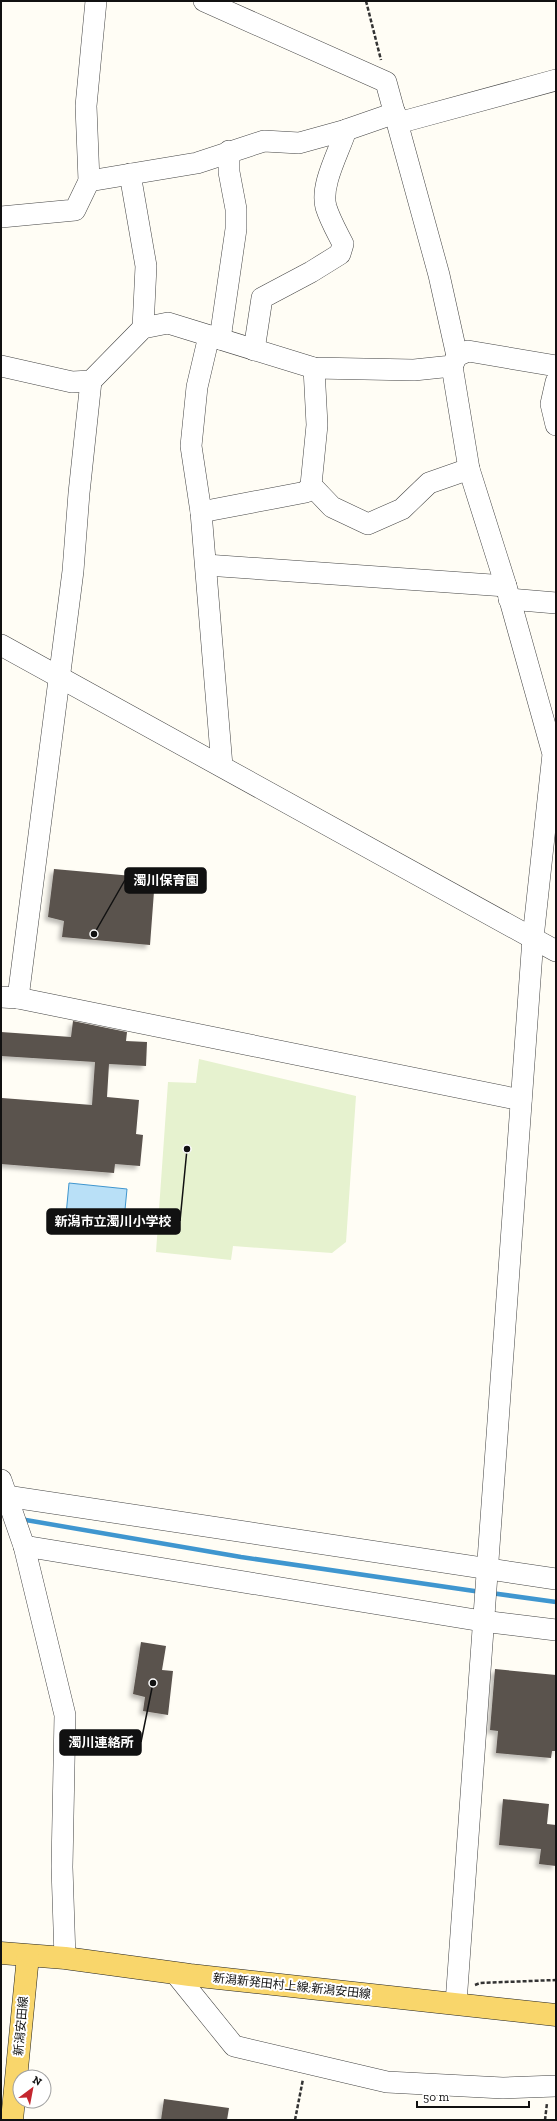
<svg xmlns="http://www.w3.org/2000/svg" width="557" height="2121" viewBox="0 0 557 2121" font-family="'Zilla Slab','Noto Sans JP',serif">
	<style>
		.pitch { fill: #e6f2cf }
		.water { fill: #b9e0f7; stroke: #3f96cf }
		.lines { fill: none; stroke-linecap: round; stroke-linejoin: round }
		.stream { stroke: #3f96cf; stroke-width: 4.5 }
		.building { fill: #5a524d; filter: url(#shadow) }
		.minor-casing { stroke: #444; stroke-width: 22 }
		.major-casing { stroke: #222; stroke-width: 23 }
		.path { stroke: #333; stroke-width: 2.5; stroke-dasharray: 4 2; stroke-linecap: butt }
		.minor { stroke: #fff; stroke-width: 21 }
		.major { stroke: #f9d66b; stroke-width: 22 }
		.labels { text-anchor: middle; dominant-baseline: central; stroke-width: 4; stroke-linejoin: round; paint-order: stroke }
		.street-label { font-size: 12px; fill: #111; stroke: #fff }
		.leader { fill: none; stroke: #111; stroke-width: 1.5 }
		.callout-dot { fill: #111; stroke: #fff; stroke-width: 1.5 }
		.callout { fill: #111; stroke: #111; stroke-width: 1.5 }
		.callout-label { font-size: 13px; text-anchor: middle; font-weight: bold; fill: #fff }
	</style>
	<defs>
		<filter id="shadow"><feDropShadow dx="-3.5" dy="3.5" stdDeviation="2" flood-color="#0004"/></filter>
	</defs>
	<rect width="100%" height="100%" fill="#fffdf5"/>
	<polygon class="pitch" points="199,1059 356,1096 346,1242 332,1253 233,1246 231,1260 156,1252 168,1082 196,1083"/>
	<polygon class="water" points="69,1183 127,1189 124,1220 66,1215"/>
	<g class="lines">
		<g class="stream">
			<polyline points="20,1519 241,1557 481,1592"/>
			<polyline points="491,1593 556,1602"/>
		</g>
	</g>
	<g class="building">
		<polygon points="54,869 155,878 150,945 62,937 64,921 48,917"/>
		<polygon points="73,1021 127,1032 126,1041 147,1042 146,1066 109,1064 107,1097 139,1100 136,1134 143,1135 140,1166 115,1164 114,1173 1,1164 2,1098 92,1105 95,1062 1,1056 1,1032 71,1037"/>
		<polygon points="141,1642 166,1646 162,1670 173,1671 168,1715 143,1711 145,1697 133,1694"/>
		<polygon points="495,1669 556,1675 556,1751 552,1751 551,1758 496,1753 498,1731 490,1730"/>
		<polygon points="503,1799 549,1804 547,1824 556,1825 556,1866 539,1864 541,1849 499,1845"/>
		<polygon points="164,2099 229,2108 227,2120 161,2120"/>
	</g>
	<g class="lines">
		<g class="minor-casing">
			<g id="minor">
				<polyline points="204,1 386,82 439,275 457,356"/>
				<polyline points="398,123 556,80"/>
				<polyline points="130,174 146,266 143,328"/>
				<polyline points="89,181 197,163 264,141 299,143 346,130 395,113"/>
				<polyline points="1,217 75,210 89,181 86,106 96,1"/>
				<polyline points="209,336 197,387 191,446 201,512 222,766"/>
				<polyline points="220,339 236,229 236,209 229,172 229,151"/>
				<path d="M254 350 262 298 311 272 340 254 343 244C337 232 330 220 326 207 320 185 339 152 346 130"/>
				<polyline points="1,366 72,382 91,381 143,328 168,323 314,368 414,370 452,366 457,356 468,351 556,366"/>
				<polyline points="452,366 469,469 506,586 553,754 533,938 456,2003"/>
				<polyline points="556,382 551,404 556,425"/>
				<polyline points="311,485 332,507 368,524 402,509 429,483 469,469"/>
				<polyline points="201,512 306,492 311,485 317,425 314,368"/>
				<polyline points="206,565 506,586"/>
				<polyline points="509,599 556,603"/>
				<polyline points="1,645 556,951"/>
				<polyline points="1,997 18,998 521,1100"/>
				<polyline points="18,998 73,571 79,493 91,381"/>
				<polyline points="1,1480 24,1546 65,1715 62,1867 65,1958"/>
				<polyline points="6,1496 556,1579"/>
				<polyline points="24,1546 482,1621 556,1630"/>
				<polyline points="175,1973 234,2046 387,2082 503,2088 556,2086"/>
			</g>
		</g>
		<g class="major-casing">
			<g id="major">
				<polyline points="1,1953 65,1958 190,1975 556,2015"/>
				<polyline points="12,2120 28,1956"/>
			</g>
		</g>
		<g class="path">
			<polyline points="366,1 381,60"/>
			<polyline points="475,1985 480,1983 556,1980"/>
			<polyline points="295,2120 303,2079"/>
			<polyline points="545,2120 547,2103"/>
		</g>
		<use href="#minor" class="minor"/>
		<use href="#major" class="major"/>
	</g>
	<g class="labels">
		<g class="street-label">
			<text transform="translate(292 1986) rotate(6)">新潟新発田村上線;新潟安田線</text>
			<text transform="translate(21 2026) rotate(-85)">新潟安田線</text>
		</g>
	</g>
	<path class="leader" d="M94 934L125 880M187 1149L180 1221M153 1683L141 1742"/>
	<g class="callout-dot">
		<circle cx="94" cy="934" r="4"/>
		<circle cx="187" cy="1149" r="4"/>
		<circle cx="153" cy="1683" r="4"/>
	</g>
	<g class="callout">
		<rect x="125" y="868" width="81" height="25" rx="4"/>
		<rect x="47" y="1209" width="133" height="25" rx="4"/>
		<rect x="60" y="1730" width="81" height="25" rx="4"/>
	</g>
	<g class="callout-label">
		<text x="166" y="885">濁川保育園</text>
		<text x="113" y="1226">新潟市立濁川小学校</text>
		<text x="101" y="1747">濁川連絡所</text>
	</g>
	<rect width="557" height="2121" fill="none" stroke="#111111" stroke-width="4"/>
	<g transform="translate(32 2089) rotate(32)"><circle r="19" fill="#ffffff" stroke="#a0a0a0"/>
	<path d="M0-3L7 15L0 10L-7 15Z" fill="#c4262e"/>
	<text y="-6" font-size="11" font-weight="bold" text-anchor="middle" fill="#111111">N</text>
	</g>
	<path d="M417 2101v6h112v-6" fill="none" stroke="#111111" stroke-width="2"/>
	<text x="423" y="2101" font-size="12" fill="#111111" stroke="#ffffff" stroke-width="3" paint-order="stroke">50 m</text>
</svg>
